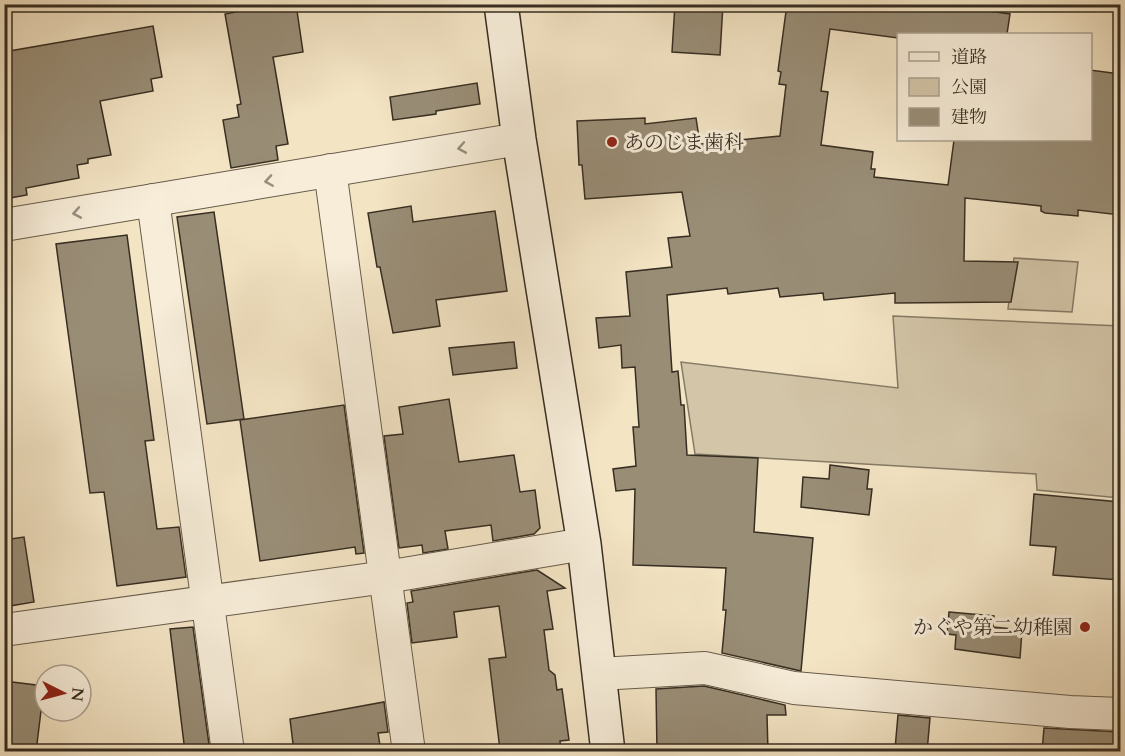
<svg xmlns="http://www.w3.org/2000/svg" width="1125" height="756" viewBox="0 0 1125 756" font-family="Cardo,'Noto Serif JP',serif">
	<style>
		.green { fill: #d3c5a8; stroke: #857a65; stroke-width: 1.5 }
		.building { fill: #998d76; stroke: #372e22; stroke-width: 1.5 }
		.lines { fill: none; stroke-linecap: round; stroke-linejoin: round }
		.street-casing { stroke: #665c4a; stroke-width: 34 }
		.secondary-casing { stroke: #372e22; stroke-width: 36 }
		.street { stroke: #f7edd9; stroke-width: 32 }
		.secondary { stroke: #f7edd9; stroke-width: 33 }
		.oneway { stroke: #978e7e }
		.poi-dot { fill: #8f2418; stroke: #f7edd9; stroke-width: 2 }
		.labels { text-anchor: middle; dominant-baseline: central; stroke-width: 6; stroke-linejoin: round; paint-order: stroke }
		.poi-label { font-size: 20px; fill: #372e22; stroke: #f7edd9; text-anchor: start }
	</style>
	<rect width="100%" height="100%" fill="#f3e4c4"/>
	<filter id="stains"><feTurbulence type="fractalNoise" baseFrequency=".00333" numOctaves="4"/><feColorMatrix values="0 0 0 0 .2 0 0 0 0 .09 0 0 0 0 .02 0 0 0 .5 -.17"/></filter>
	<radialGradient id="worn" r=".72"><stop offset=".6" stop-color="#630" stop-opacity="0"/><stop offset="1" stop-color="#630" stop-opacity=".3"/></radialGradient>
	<g class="green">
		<polygon points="1014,258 1078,262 1072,312 1008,309"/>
		<polygon points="893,316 1120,326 1120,498 1037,490 1036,474 695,454 681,362 898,388"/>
	</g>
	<g class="building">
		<polygon points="276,4 296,4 303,52 273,57 288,144 276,146 278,160 231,168 223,120 239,117 237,105 241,104 225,14"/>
		<polygon points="675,4 723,4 720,55 672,52"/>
		<polygon points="787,4 938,4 1010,14 1007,34 898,34 898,38 830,29 821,91 828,92 821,145 873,152 871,169 875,169 874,177 948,185 954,140 1090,140 1090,70 1120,74 1120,215 1078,210 1078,216 1045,213 1041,211 1041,206 965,198 964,261 1018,262 1011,302 895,303 895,293 824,300 823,293 780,297 778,288 728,294 727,288 667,295 672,372 678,371 681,405 684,405 687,455 758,458 754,532 813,538 801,671 722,653 726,610 723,610 726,568 633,565 635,489 616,491 613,469 636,466 633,427 639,427 635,367 622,368 621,345 599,348 596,318 630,316 626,272 672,267 668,238 690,236 682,192 585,199 582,165 579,165 577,121 645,118 645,124 696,118 700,144 780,136 786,85 779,84 781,72 778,71"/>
		<polygon points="153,26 162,77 151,79 153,91 100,101 111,155 88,159 88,163 77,165 79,178 26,188 27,195 4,199 4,52"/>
		<polygon points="477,83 480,104 436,111 436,114 393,120 390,97"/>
		<polygon points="411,206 413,222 495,211 507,291 436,300 440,326 393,333 380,267 377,267 368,213"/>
		<polygon points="214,212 244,419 207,424 177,217"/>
		<polygon points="127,235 154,440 145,441 157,529 179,527 186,577 117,586 104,492 90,493 56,244"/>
		<polygon points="514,342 517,368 453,375 449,348"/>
		<polygon points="449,399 459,462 514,455 520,492 535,490 540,528 534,534 493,541 491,525 445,531 448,549 423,553 422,545 399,548 384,436 403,434 399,407"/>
		<polygon points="344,405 364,553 356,554 355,547 260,561 240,420"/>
		<polygon points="830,465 869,470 867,489 872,489 869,515 801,507 803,477 829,479"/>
		<polygon points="1034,494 1120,502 1120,580 1053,575 1056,547 1030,545"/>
		<polygon points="24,537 34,602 4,607 4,540"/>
		<polygon points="537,570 565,588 547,591 553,629 544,630 549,670 555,675 557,690 562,689 569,740 560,741 561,752 509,752 509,748 500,750 489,659 506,657 499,606 454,612 457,637 412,643 407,603 413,602 411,591"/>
		<polygon points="949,612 994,616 993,627 1022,630 1020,658 955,649 956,635 947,634"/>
		<polygon points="193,627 210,752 185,752 170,629"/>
		<polygon points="4,681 44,686 36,752 4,752"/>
		<polygon points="704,686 785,705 786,715 767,715 768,752 657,752 656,689"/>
		<polygon points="384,702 388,732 378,733 381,752 294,752 290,719"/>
		<polygon points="898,715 930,718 927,752 895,749"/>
		<polygon points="1044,728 1120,732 1120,752 1042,752"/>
	</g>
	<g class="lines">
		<g class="street-casing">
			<g id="street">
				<polyline points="330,170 409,752"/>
				<polyline points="153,200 228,752"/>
				<polyline points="4,225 519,139"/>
				<polyline points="4,630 386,577 584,544"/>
				<polyline points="599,674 705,668 794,688 1070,712 1120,714"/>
			</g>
		</g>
		<g class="secondary-casing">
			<polyline id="secondary" points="501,4 519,139 584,544 608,752"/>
		</g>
		<use href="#street" class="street"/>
		<use href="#secondary" class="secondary"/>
	</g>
	<defs><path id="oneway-chevron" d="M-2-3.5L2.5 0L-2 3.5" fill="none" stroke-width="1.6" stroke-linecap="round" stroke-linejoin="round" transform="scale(1.5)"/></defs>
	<g class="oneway">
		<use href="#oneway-chevron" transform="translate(462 148) rotate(170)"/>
		<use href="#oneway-chevron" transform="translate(269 181) rotate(171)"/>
		<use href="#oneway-chevron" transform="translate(77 213) rotate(170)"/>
	</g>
	<g class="poi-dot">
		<circle cx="612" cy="142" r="6"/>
		<circle cx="1085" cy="627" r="6"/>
	</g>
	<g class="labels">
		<g class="poi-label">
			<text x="624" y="142">あのじま歯科</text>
			<text x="1073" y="627" text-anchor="end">かぐや第二幼稚園</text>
		</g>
	</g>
	<rect width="1125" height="756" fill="none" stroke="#f3e4c4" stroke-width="24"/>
	<rect x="6" y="6" width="1113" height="744" fill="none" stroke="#372e22" stroke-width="3"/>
	<rect x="12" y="12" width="1101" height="732" fill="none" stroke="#372e22" stroke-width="1.5"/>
	<rect x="897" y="33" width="195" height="108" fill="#f7edd9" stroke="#aaa190" stroke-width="1.5"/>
	<rect x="909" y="52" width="30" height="9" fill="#f7edd9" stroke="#aaa190" stroke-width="1.5"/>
	<text x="951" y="63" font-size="18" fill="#372e22">道路</text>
	<rect x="909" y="78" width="30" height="18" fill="#d3c5a8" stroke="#aaa190" stroke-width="1.5"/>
	<text x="951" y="93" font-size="18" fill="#372e22">公園</text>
	<rect x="909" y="108" width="30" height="18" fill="#998d76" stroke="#aaa190" stroke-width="1.5"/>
	<text x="951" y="123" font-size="18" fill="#372e22">建物</text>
	<g transform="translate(63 693) rotate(96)"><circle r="28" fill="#f7edd9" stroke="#aaa190" stroke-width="1.5"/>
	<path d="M0-4.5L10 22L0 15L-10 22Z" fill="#8f2418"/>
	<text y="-9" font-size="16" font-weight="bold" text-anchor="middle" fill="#372e22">N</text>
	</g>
	<rect width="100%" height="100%" filter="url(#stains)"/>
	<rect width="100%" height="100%" fill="url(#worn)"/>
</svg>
